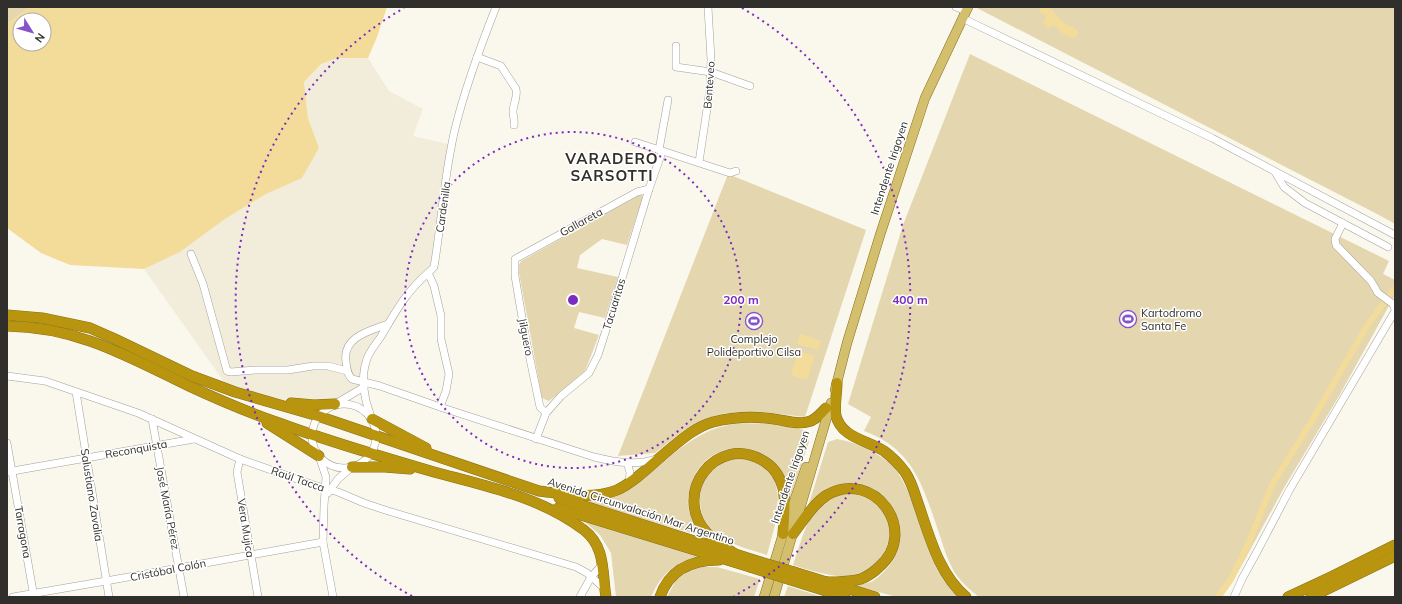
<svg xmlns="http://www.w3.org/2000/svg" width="1402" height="604" viewBox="0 0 1402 604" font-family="Mulish,sans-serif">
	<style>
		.built { fill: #f2ecdb }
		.green { fill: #e4d6ae }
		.water { fill: #f3dc9a; fill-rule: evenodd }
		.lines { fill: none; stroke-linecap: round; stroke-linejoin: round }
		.canal { stroke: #f3dc9a; stroke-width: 6 }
		.minor-casing { stroke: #a4a198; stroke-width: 8 }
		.major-casing { stroke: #887119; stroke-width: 10 }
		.highway-casing { stroke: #887119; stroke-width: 11 }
		.minor { stroke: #fff; stroke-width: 7 }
		.major { stroke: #d4bf6f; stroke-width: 9 }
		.highway { stroke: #b8940f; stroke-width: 10 }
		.highway-bridge-casing { stroke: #887119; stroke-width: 11; stroke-linecap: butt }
		.highway-bridge { stroke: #b8940f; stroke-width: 10 }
		.ring { fill: none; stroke: #7b2cbf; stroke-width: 2; stroke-dasharray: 2 4 }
		.labels { text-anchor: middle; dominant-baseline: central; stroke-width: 3; stroke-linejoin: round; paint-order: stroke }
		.street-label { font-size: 11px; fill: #302f2b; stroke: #fff }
		.poi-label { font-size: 11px; fill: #302f2b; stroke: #fff; text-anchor: start }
		.district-label { font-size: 15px; font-weight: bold; letter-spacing: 1px; fill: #302f2b; stroke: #fff }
		.centre { fill: #7b2cbf; stroke: #fff; stroke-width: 2 }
		.ring-label { font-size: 12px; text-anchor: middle; font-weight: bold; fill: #7b2cbf; stroke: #fff; stroke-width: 3; stroke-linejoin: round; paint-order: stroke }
	</style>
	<rect width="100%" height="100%" fill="#faf7ed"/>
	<polygon class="built" points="357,57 368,58 389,91 423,109 413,136 452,145 434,267 415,285 367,359 364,382 335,404 307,405 230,390 144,269 180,252 225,219 266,194 302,178 319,148 308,118 304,82 321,64 337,58"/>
	<g class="green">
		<polygon points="7,7 30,7 7,24"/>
		<polygon points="975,7 1395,7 1395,224 1379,215"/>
		<path d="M970 54 1389 261 1383 274 1395 280V295L1339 396 1285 486 1232 583 1222 597H979C970 590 961 582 955 573 948 561 944 549 940 536 924 490 915 449 864 431L871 417 848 404 903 225Z"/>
		<polygon points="728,174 866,230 805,417 763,412 741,412 722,414 705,419 684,430 655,453 618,456"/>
		<polygon points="641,194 643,197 627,245 602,239 580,255 577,268 618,277 605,318 579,312 574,328 599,335 585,371 549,401 542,398 518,267 521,261"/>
		<path d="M739 423C760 424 789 423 808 432L809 442 788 503C787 495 787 484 783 476 762 432 698 442 690 490 689 494 687 500 688 505 689 516 696 527 701 536L576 499C586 498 605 500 613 496 649 482 672 448 707 432 717 427 728 425 739 423Z"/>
		<path d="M837 439C854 442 870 449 884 459 887 461 891 463 894 467 923 507 919 559 958 597H897L853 585C858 584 865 584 871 582 877 579 885 571 889 566 895 557 900 546 900 535 899 503 870 477 838 485 825 488 816 501 807 510L828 442Z"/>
		<path d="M730 459H750L764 467 775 480 778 497 776 521 767 555C749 549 729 545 714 532 694 515 696 481 716 465 720 462 726 460 730 459Z"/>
		<path d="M842 493C850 493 861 493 869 497 902 516 892 563 859 575 845 581 808 570 793 565 801 542 807 513 827 499 831 496 837 495 842 493Z"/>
		<path d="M585 522 698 557C675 561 660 576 651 597H616L611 553 600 535Z"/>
		<polygon points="695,567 717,567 760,579 754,597 667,597 676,580"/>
		<polygon points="788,586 822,597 784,597"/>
	</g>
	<g class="water">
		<path d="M30 7H387L377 37 368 58H337L321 64 304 82 308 118 319 148 302 178 266 194 225 219 180 252 144 269 70 265 41 253 7 228V24ZM20 20H44V44H20Z"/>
		<path d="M1038 7H1050C1059 19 1063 24 1078 30L1077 36 1071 38 1062 33 1054 25 1048 28 1043 23 1046 16 1041 13Z"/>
		<polygon points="800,334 821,341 818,350 797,344"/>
		<polygon points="798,351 815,356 807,380 791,375"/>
	</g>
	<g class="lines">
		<polyline class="canal" points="1218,597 1231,579 1249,542 1272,485 1313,419 1367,326 1394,289"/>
		<g class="minor-casing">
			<g id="minor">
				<polyline points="956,7 966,11"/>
				<polyline points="962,18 1212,138 1395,235"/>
				<polyline points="676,46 676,67 711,72 750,86"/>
				<path d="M477 57 501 66 516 89C518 97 513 104 513 112 513 116 515 120 514 125"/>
				<polyline points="635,142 730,173 736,171"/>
				<polyline points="659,150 668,100"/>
				<polyline points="699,162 710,89 711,60 708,7"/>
				<polyline points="1275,172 1284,187 1305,203 1388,247"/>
				<polyline points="1343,223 1335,239 1336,245 1371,281 1378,293 1393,304 1395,309"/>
				<polyline points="191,254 203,284 227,371 231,372 255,370 288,370 313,366 328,366 347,371"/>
				<path d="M388 324C369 331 342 337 346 362 347 369 347 374 352 379L380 386 440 407 594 457C615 462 635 466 656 459"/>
				<polyline points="7,376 45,381 138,413 240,459 314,485 338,492 364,503 388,511 576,567 587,573 604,588"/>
				<polyline points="76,392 109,597"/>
				<polyline points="337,403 364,387"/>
				<circle cx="344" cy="436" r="32"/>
				<path d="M440 407 446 391 449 374 441 339V316L434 286 428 273 434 267C442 220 444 172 456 125 466 85 481 45 496 7"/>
				<polyline points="546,413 540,407 525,335 515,276 515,259 637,192 649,189"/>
				<path d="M370 414C364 398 361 378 366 362 368 353 375 345 380 338 395 313 405 293 428 273"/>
				<polyline points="152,419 184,597"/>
				<polyline points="536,439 546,413 561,396 589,373 598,355 613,308 649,189 662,152"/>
				<polyline points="7,443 34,597"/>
				<polyline points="240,459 237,472 258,597"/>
				<polyline points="320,459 326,477 324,506 323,542 333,597"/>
				<polyline points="627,463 630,472 629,483"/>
				<polyline points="7,472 194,439"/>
				<polyline points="328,493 338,479 352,467"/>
				<polyline points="13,597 106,581 323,542"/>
				<polyline points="580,597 591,577 603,564"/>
				<polyline points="1234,597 1242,579 1259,548 1290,489 1395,311"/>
			</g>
		</g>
		<g class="major-casing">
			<g id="major">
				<polyline points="835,390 847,343 880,235 925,98 968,7"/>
				<polyline points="764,597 783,534 806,467"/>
				<polyline points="774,597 831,403"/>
			</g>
		</g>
		<g class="highway-casing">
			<g id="highway">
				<path d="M7 315 42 318 90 328 115 339 192 376 235 392 318 416 539 491C564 494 592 500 617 490 635 482 654 462 670 449 683 438 696 427 713 422 733 417 753 416 774 419 784 420 797 425 807 422 815 421 820 414 826 408"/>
				<path d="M7 326C78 327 127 356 189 386 217 399 250 413 279 423 330 442 382 457 434 472 486 486 541 497 584 530 606 547 602 573 606 597"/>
				<path d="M837 383C837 393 834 406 836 416 842 438 867 440 884 451 892 457 899 464 905 472 912 482 915 495 919 506 930 538 939 574 966 597"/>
				<polyline points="291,403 314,405 335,404"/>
				<polyline points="372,419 426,448"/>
				<polyline points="267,423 319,456"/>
				<polyline points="352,467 385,467 410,469"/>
				<polyline points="559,498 754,560"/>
				<polyline points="558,508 750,567"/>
				<path d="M793 534C803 521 813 504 827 495 874 468 920 531 879 567 874 572 868 576 861 579 850 582 837 582 825 582"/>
				<path d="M735 554C725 547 714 541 706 532 672 493 716 434 762 460 773 466 780 476 783 488 786 503 784 519 783 534"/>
				<polyline points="794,572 875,597"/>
				<polyline points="791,580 845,597"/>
				<path d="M660 597C669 570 691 560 719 560"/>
				<polyline points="1288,597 1333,576 1395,545"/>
				<polyline points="1311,597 1395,556"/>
			</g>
		</g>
		<use href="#minor" class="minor"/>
		<use href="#major" class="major"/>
		<use href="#highway" class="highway"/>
		<g class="highway-bridge-casing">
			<g id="highway-bridge">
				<polyline points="754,560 794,572"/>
				<polyline points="750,567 791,580"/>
			</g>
		</g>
		<use href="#highway-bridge" class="highway-bridge"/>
	</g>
	<g class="ring">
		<circle cx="573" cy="300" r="168"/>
		<path d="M412 596A337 337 0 0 1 404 8M742 8A337 337 0 0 1 734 596"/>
	</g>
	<defs>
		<g id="stadium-ring" transform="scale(0.9)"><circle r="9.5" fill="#fff" stroke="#8753cb" stroke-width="1.5"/><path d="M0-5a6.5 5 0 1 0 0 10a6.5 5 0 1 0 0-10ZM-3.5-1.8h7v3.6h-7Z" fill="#8753cb"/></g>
	</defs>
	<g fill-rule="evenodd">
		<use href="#stadium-ring" x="1128" y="319"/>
		<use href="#stadium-ring" x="754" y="321"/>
	</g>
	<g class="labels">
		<g class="street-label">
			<text transform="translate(709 85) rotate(-86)">Benteveo</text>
			<text transform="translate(889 168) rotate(-72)">Intendente Irigoyen</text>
			<text transform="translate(443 207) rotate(-82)">Cardenilla</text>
			<text transform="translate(581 222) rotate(-29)">Gallareta</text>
			<text transform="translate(614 304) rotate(-73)">Tacuaritas</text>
			<text transform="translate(526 337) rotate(79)">Jilguero</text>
			<text transform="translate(136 449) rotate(-10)">Reconquista</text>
			<text transform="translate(790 477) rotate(-71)">Intendente Irigoyen</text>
			<text transform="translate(298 479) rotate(19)">Raúl Tacca</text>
			<text transform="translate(92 495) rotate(81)">Salustiano Zavalia</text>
			<text transform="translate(168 508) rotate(79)">José María Pérez</text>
			<text transform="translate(641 511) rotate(18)">Avenida Circunvalación Mar Argentino</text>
			<text transform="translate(246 528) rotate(81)">Vera Mujica</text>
			<text transform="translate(23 532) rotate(80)">Tarragona</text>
			<text transform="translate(168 570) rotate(-11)">Cristóbal Colón</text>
		</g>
		<g class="poi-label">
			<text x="1141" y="313">Kartodromo<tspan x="1141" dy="13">Santa Fe</tspan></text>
			<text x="754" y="339" text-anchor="middle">Complejo<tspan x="754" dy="13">Polideportivo Cilsa</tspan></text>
		</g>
		<g class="district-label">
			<text x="612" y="158">VARADERO<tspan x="612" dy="17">SARSOTTI</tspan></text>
		</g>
	</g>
	<circle cx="573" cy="300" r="6" class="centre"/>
	<g class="ring-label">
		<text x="741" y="304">200 m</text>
		<text x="910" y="304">400 m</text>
	</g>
	<rect width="1402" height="604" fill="none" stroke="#302f2b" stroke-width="16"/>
	<g transform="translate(32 32) rotate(127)"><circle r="19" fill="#ffffff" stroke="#acacaa"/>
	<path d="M0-3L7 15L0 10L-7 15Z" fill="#8753cb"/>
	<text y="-6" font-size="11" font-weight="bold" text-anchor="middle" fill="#302f2b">N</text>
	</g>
</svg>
